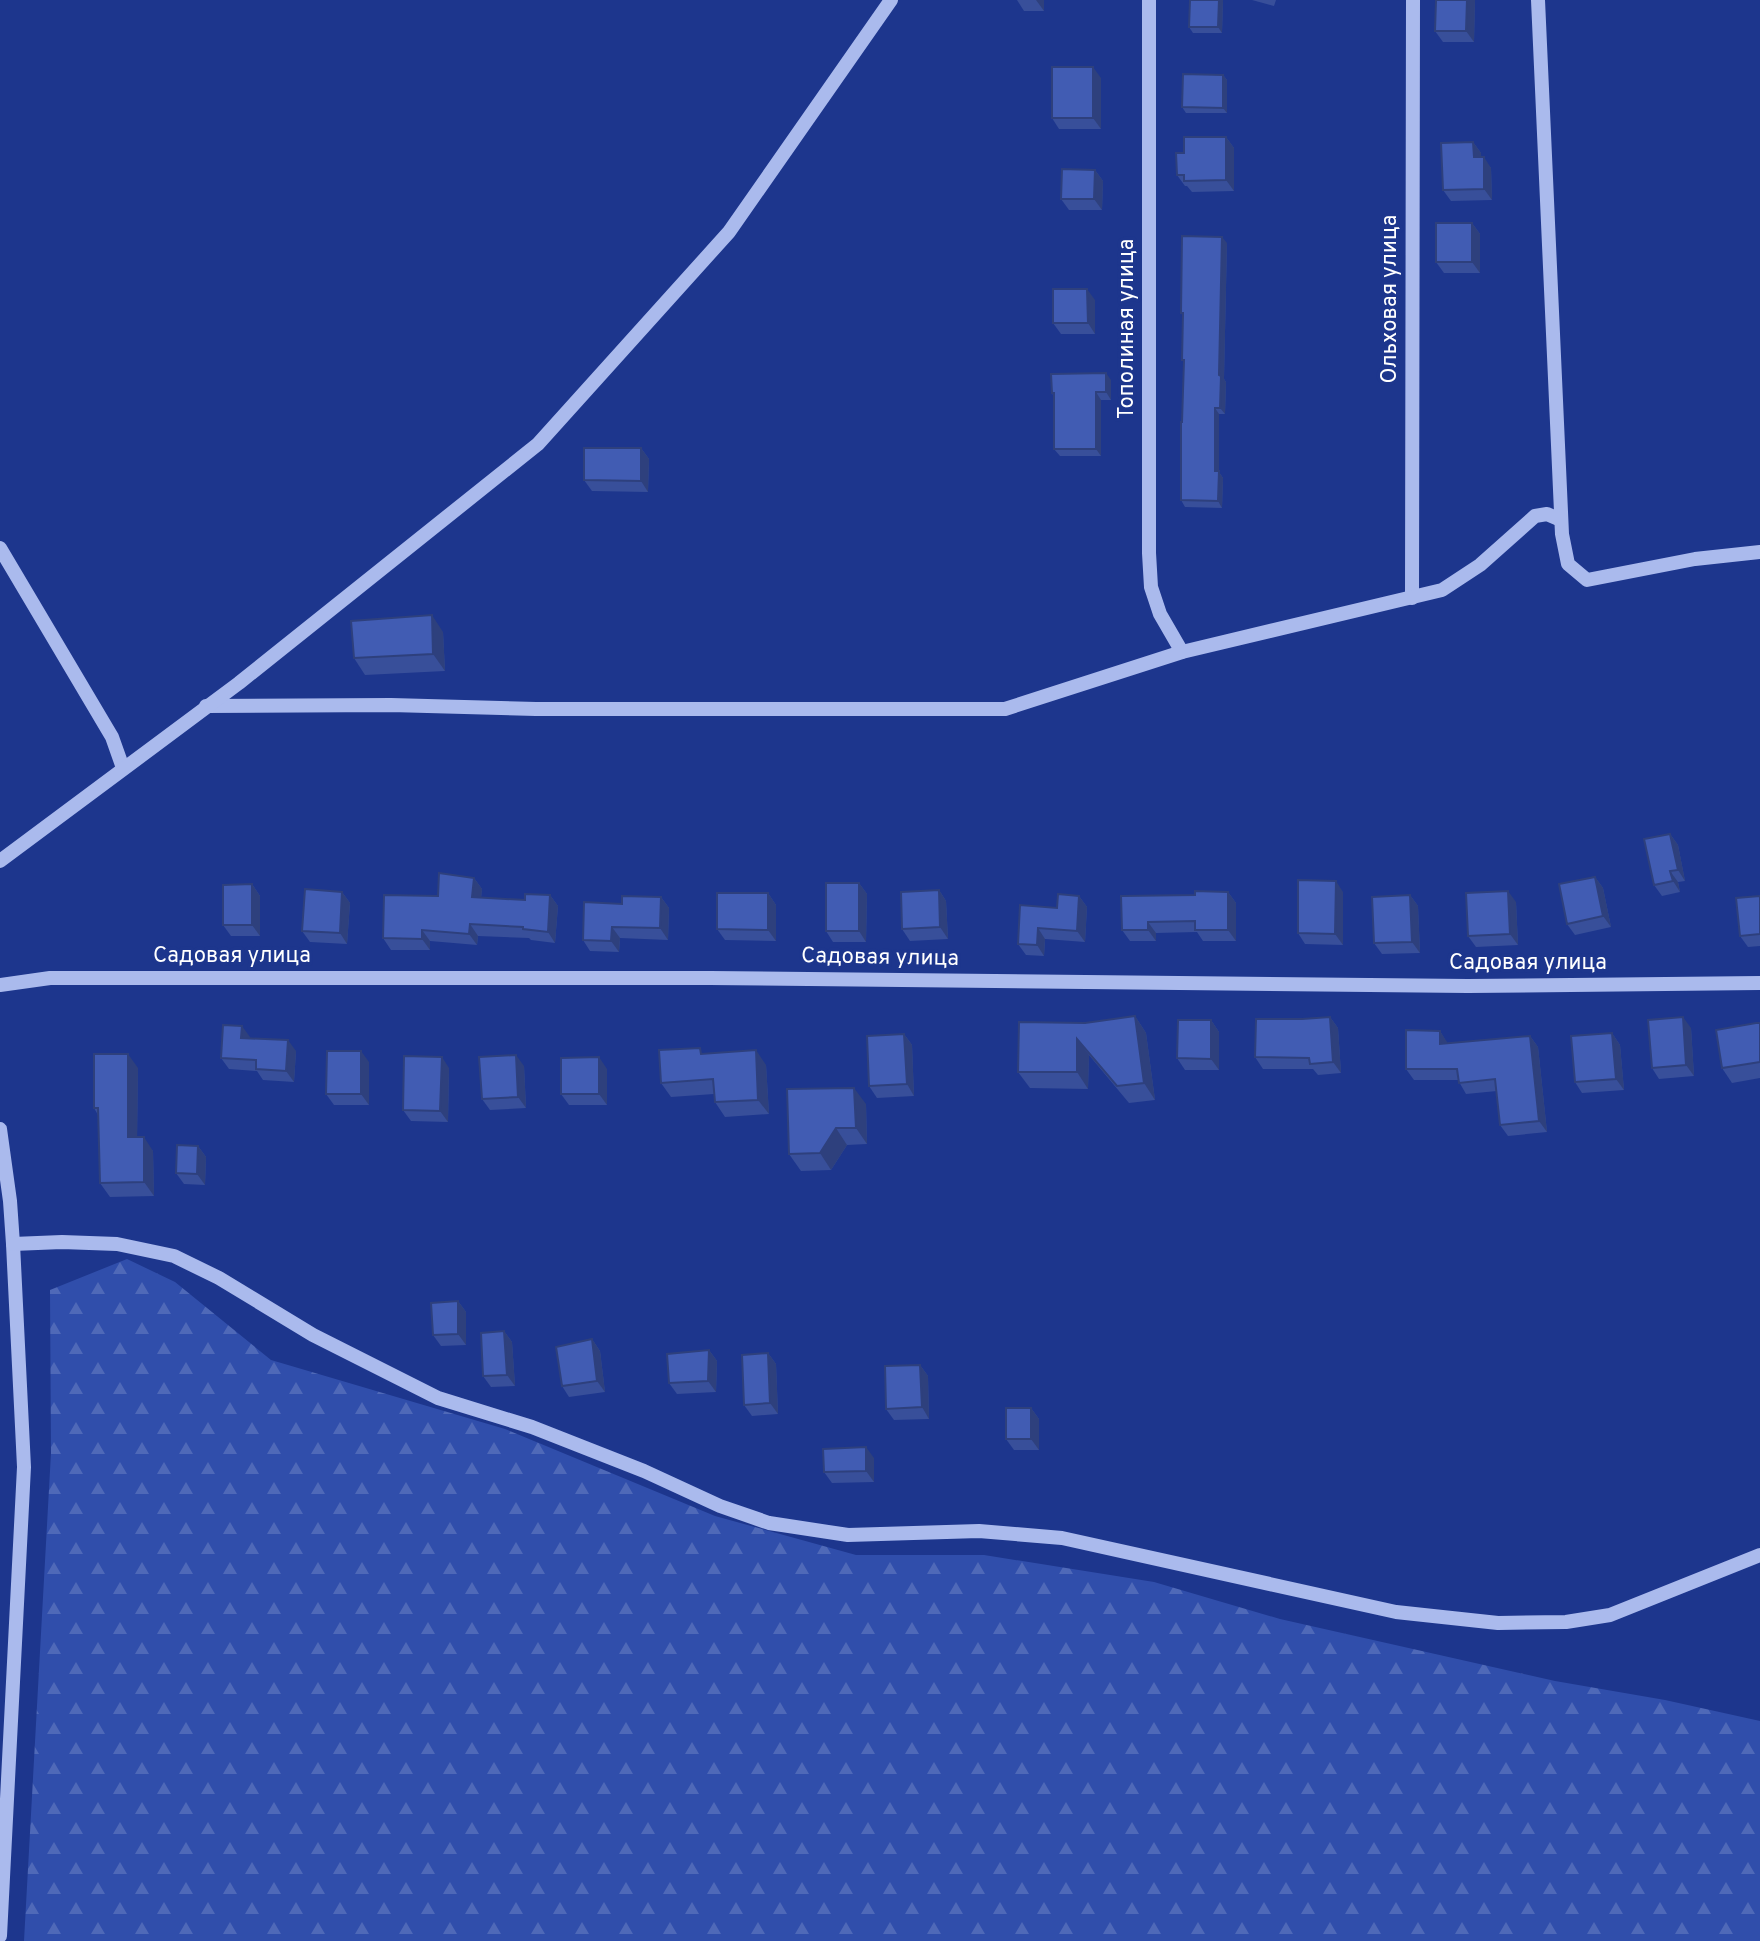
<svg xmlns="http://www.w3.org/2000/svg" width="1760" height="1941" viewBox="0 0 1760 1941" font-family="Overpass,sans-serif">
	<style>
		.forest { fill: url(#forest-firs) }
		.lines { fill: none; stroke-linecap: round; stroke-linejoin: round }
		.minor { stroke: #aabaed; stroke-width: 14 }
		.wall { fill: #384f9a }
		.shaded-wall { fill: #2e407d }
		.building { fill: #415cb3; stroke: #2e407d; stroke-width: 2 }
		.labels { text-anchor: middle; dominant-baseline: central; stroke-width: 7; stroke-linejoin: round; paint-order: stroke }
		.street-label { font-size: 22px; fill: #fff; stroke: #1d368d }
	</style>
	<defs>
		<pattern id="forest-firs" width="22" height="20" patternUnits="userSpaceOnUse" patternTransform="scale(2)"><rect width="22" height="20" fill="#304eab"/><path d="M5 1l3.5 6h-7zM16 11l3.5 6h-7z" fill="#4f69b8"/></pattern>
	</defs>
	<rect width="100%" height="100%" fill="#1d368d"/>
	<polygon class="forest" points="127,1259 175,1282 271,1360 505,1429 715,1516 856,1555 984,1555 1154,1582 1280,1619 1555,1681 1665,1700 1760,1721 1760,1941 24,1941 51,1453 50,1290"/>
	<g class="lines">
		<g class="minor">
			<polyline points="1149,0 1149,553 1151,587 1160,614 1182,652"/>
			<polyline points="1538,0 1562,534 1568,564 1587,580 1695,559 1760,552"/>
			<polyline points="0,548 112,737 123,768"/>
			<polyline points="1412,598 1413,0"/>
			<polyline points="206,706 391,705 536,709 1005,709 1182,652 1442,590 1480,565 1535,516 1547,514 1561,520"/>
			<polyline points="0,861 239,683 538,444 729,232 891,0"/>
			<polyline points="0,985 50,978 710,978 1468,986 1760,983"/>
			<polyline points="0,1129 10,1201 13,1244 24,1467 0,1936"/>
			<polyline points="13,1244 62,1242 117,1244 174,1256 219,1278 313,1335 438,1398 532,1427 644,1471 720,1506 769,1523 848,1535 979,1531 1062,1538 1396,1612 1498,1623 1566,1622 1610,1615 1760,1555"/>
		</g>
	</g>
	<g class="wall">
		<polygon points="1017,0 1044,0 1044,11 1024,11"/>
		<polygon points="1223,0 1222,33 1193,33 1189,27"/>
		<polygon points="1252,0 1276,0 1274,6"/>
		<polygon points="1436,0 1475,0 1474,42 1443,42 1435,31"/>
		<polygon points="1223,75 1227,80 1227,113 1186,113 1182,107"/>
		<polygon points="1101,78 1101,129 1059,129 1052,118"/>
		<polygon points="1226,137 1234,148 1234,191 1192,192 1187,186 1185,186 1177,175 1184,153"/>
		<polygon points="1473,142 1481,153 1481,157 1491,168 1492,200 1451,201 1443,190"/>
		<polygon points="1095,170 1103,181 1102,210 1069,210 1061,199"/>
		<polygon points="1472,223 1480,234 1480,273 1444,273 1436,262"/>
		<polygon points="1227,243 1224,379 1226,382 1225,414 1219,414 1219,472 1223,478 1222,508 1185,507 1181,500 1184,362 1182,360 1183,316 1181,313"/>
		<polygon points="1095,300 1095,334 1061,334 1053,323"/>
		<polygon points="1111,380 1111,400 1101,400 1101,456 1060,456 1054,449 1054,397 1052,393"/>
		<polygon points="641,448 649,459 648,492 592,491 584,480"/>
		<polygon points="443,632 445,671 365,675 354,658"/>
		<polygon points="1670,834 1678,845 1685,881 1678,882 1680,892 1662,896 1654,885"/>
		<polygon points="1595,877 1603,888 1611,927 1575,935 1567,924"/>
		<polygon points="474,878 482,889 481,898 525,900 550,895 558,906 555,943 531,940 529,938 478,936 477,945 430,941 430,950 391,950 383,938 438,896"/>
		<polygon points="859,883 867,894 866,942 833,942 826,931"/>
		<polygon points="252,884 260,896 260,936 231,936 223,925"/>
		<polygon points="939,890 946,901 948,939 910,941 902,929"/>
		<polygon points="342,892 350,903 347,944 310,942 302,931"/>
		<polygon points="1228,892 1236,903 1236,941 1203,941 1197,932 1156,933 1156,941 1130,941 1122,930 1195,895"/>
		<polygon points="1343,892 1343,945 1305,944 1298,933"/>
		<polygon points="768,893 776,905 776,941 725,940 717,929"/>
		<polygon points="1410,895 1418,906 1420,953 1382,954 1374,943"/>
		<polygon points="1079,896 1087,907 1085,942 1045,939 1044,956 1026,955 1018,944 1057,908"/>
		<polygon points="1760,896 1760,946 1748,947 1740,936"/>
		<polygon points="661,897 669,908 668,940 620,938 619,952 590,951 583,940 622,904"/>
		<polygon points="1516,902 1518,945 1476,947 1468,936"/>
		<polygon points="1135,1016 1146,1033 1155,1100 1129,1103 1089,1055 1088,1089 1030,1088 1018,1072 1085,1023"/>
		<polygon points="1330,1017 1338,1028 1341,1073 1318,1075 1313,1069 1263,1069 1255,1057 1302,1019"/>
		<polygon points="1211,1020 1219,1032 1219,1070 1185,1070 1177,1058"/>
		<polygon points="1760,1023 1760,1078 1732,1083 1722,1068"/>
		<polygon points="1691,1028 1694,1076 1659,1079 1652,1068"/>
		<polygon points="1440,1031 1447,1043 1530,1036 1538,1047 1547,1132 1508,1136 1500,1125 1497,1091 1466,1094 1458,1080 1414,1080 1406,1069"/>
		<polygon points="1612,1033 1620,1045 1624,1090 1582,1093 1575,1082"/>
		<polygon points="904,1034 912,1045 914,1096 877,1098 869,1086"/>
		<polygon points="250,1037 250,1038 296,1051 294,1082 263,1080 257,1071 229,1069 221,1058"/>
		<polygon points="704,1053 766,1065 769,1114 725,1117 715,1102 714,1094 671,1097 661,1083"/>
		<polygon points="369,1062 369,1105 334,1105 326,1094"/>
		<polygon points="524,1066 526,1108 490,1110 482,1099"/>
		<polygon points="138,1068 137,1137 153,1151 154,1196 110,1197 100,1183 98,1115 94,1108"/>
		<polygon points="449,1068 448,1122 411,1121 403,1110"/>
		<polygon points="607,1069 607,1105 569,1105 561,1094"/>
		<polygon points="866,1104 867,1144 847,1145 831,1170 801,1171 789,1154"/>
		<polygon points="198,1146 206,1157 205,1185 184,1184 176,1173"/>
		<polygon points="458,1301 466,1312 466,1345 441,1346 433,1335"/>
		<polygon points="504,1331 512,1342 515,1386 491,1387 483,1376"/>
		<polygon points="592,1339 600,1351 605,1392 569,1397 562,1386"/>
		<polygon points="709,1350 717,1361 716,1392 677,1394 669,1383"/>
		<polygon points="768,1353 776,1364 778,1414 752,1416 744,1405"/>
		<polygon points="920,1365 928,1376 929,1419 894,1420 886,1409"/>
		<polygon points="1031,1408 1039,1419 1039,1450 1014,1450 1006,1439"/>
		<polygon points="874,1458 874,1482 832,1483 824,1472"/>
	</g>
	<g class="shaded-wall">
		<polygon points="1036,0 1044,0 1044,11"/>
		<polygon points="1219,0 1223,0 1222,33 1218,27"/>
		<polygon points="1467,0 1475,0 1474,42 1466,31"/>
		<polygon points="1093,67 1101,78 1101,129 1093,118"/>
		<polygon points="1223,75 1227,80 1227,113 1223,108"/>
		<polygon points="1226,137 1234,148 1234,191 1226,180"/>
		<polygon points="1473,142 1481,153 1482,168 1474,157"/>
		<polygon points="1484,157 1491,168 1492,200 1484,189"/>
		<polygon points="1095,170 1103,181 1102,210 1094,199"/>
		<polygon points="1472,223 1480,234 1480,273 1472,262"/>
		<polygon points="1222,237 1227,243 1224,379 1226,382 1225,414 1220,408 1219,375"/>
		<polygon points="1087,289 1095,300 1095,334 1088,323"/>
		<polygon points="1106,373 1111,380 1111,400 1106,392"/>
		<polygon points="1096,392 1101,400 1101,456 1096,449"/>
		<polygon points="1215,408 1219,414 1219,472 1223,478 1222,508 1218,501 1215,471"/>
		<polygon points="641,448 649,459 648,492 641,481"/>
		<polygon points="432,615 443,632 445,671 433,654"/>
		<polygon points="1670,834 1678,845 1685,881 1678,870"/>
		<polygon points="1670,871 1678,882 1680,892 1673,881"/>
		<polygon points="1595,877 1603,888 1611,927 1603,916"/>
		<polygon points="474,878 482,889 480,908 472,897"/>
		<polygon points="1336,881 1343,892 1343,945 1335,934"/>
		<polygon points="859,883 867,894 866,942 859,931"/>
		<polygon points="252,884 260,896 260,936 252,925"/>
		<polygon points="939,890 946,901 948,939 940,927"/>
		<polygon points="1508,891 1516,902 1518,945 1510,934"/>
		<polygon points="342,892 350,903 347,944 340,933"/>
		<polygon points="1228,892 1236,903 1236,941 1228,930"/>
		<polygon points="768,893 776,905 776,941 768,930"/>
		<polygon points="550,895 558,906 555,943 548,932"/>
		<polygon points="1410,895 1418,906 1420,953 1412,942"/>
		<polygon points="1079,896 1087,907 1085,942 1077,931"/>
		<polygon points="661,897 669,908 668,940 660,928"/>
		<polygon points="1148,922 1156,933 1156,941 1148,930"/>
		<polygon points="470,924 478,936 477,945 469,934"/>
		<polygon points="612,927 620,938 619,952 611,941"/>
		<polygon points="1038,928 1045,939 1044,956 1037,945"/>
		<polygon points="422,930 430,941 430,950 422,939"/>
		<polygon points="1135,1016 1146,1033 1155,1100 1144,1083"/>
		<polygon points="1330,1017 1338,1028 1341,1073 1333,1062"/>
		<polygon points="1683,1017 1691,1028 1694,1076 1686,1065"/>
		<polygon points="1211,1020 1219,1032 1219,1070 1211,1059"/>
		<polygon points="242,1026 250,1037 249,1049 241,1038"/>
		<polygon points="1440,1031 1447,1042 1447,1055 1440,1044"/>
		<polygon points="1612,1033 1620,1045 1624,1090 1616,1079"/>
		<polygon points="904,1034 912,1045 914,1096 907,1084"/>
		<polygon points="1530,1036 1538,1047 1547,1132 1539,1121"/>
		<polygon points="1077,1039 1089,1055 1088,1089 1077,1072"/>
		<polygon points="288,1040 296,1051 294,1082 286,1071"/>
		<polygon points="756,1050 766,1065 769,1114 758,1100"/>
		<polygon points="361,1051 369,1062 369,1105 361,1094"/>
		<polygon points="128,1054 138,1068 137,1151 128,1137"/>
		<polygon points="516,1055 524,1066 526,1108 518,1097"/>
		<polygon points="442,1057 449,1068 448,1122 440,1111"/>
		<polygon points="599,1057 607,1069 607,1105 599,1094"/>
		<polygon points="854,1088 866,1104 867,1144 856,1128"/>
		<polygon points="836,1128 847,1145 831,1170 820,1153"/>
		<polygon points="144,1137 153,1151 154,1196 144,1182"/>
		<polygon points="198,1146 206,1157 205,1185 197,1174"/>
		<polygon points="458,1301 466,1312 466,1345 458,1334"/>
		<polygon points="504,1331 512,1342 515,1386 507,1375"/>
		<polygon points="592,1339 600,1351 605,1392 597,1381"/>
		<polygon points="709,1350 717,1361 716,1392 708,1381"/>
		<polygon points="768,1353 776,1364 778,1414 770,1403"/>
		<polygon points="920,1365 928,1376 929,1419 922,1407"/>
		<polygon points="1031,1408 1039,1419 1039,1450 1031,1439"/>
		<polygon points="866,1447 874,1458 874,1482 866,1471"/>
	</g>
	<g class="building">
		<polygon points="1190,0 1219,0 1218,27 1189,27"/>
		<polygon points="1436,0 1467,0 1466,31 1435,31"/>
		<rect x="1052" y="67" width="41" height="51"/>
		<polygon points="1183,74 1223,75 1223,108 1182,107"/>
		<polygon points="1184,137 1226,137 1226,180 1184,181 1184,175 1177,175 1176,153 1184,153"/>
		<polygon points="1473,142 1474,157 1484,157 1484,189 1443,190 1441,143"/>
		<polygon points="1062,169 1095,170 1094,199 1061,199"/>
		<rect x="1436" y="223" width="36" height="39"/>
		<polygon points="1182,236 1222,237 1219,375 1221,376 1220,408 1215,408 1215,471 1219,471 1218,501 1181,500 1181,422 1182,422 1184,360 1182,360 1183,313 1181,313"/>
		<polygon points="1053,289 1087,289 1088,323 1053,323"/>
		<polygon points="1106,373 1106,392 1096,392 1096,449 1054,449 1054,393 1052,393 1051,374"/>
		<polygon points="584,448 641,448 641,481 584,480"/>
		<polygon points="432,615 433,654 354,658 351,621"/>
		<polygon points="1670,834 1678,870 1670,871 1673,881 1654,885 1644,839"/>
		<polygon points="439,873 474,878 472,897 525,900 525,894 550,895 548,932 523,929 523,927 470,924 469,934 422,930 422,939 383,938 384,895 438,896"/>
		<polygon points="1595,877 1603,916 1567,924 1559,884"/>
		<polygon points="1298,880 1336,881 1335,934 1298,933"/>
		<rect x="826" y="883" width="33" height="48"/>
		<polygon points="252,884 252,925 223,925 223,885"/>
		<polygon points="305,889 342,892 340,933 302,931"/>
		<polygon points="939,890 940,927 902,929 901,892"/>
		<polygon points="1195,891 1228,892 1228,930 1195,930 1195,921 1148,922 1148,930 1122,930 1121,896 1195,895"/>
		<polygon points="1508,891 1510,934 1468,936 1466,893"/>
		<polygon points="717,893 768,893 768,930 717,929"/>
		<polygon points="1058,894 1079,896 1077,931 1038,928 1037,945 1018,944 1020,905 1057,908"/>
		<polygon points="1410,895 1412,942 1374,943 1372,897"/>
		<polygon points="622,896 661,897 660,928 612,927 611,941 583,940 584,902 622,904"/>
		<polygon points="1760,896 1760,934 1740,936 1736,898"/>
		<polygon points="1135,1016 1144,1083 1117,1086 1077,1039 1077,1072 1018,1072 1019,1022 1085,1023"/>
		<polygon points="1330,1017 1333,1062 1310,1064 1309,1058 1255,1057 1256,1019 1302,1019"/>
		<polygon points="1683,1017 1686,1065 1652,1068 1648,1020"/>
		<polygon points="1178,1020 1211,1020 1211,1059 1177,1058"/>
		<polygon points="1756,1023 1760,1023 1760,1062 1722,1068 1716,1030"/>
		<polygon points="223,1025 242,1026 241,1038 288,1040 286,1071 256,1069 256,1060 221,1058"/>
		<polygon points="1406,1030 1440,1031 1440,1044 1530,1036 1539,1121 1500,1125 1495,1079 1459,1083 1457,1069 1406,1069"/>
		<polygon points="1612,1033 1616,1079 1575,1082 1571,1036"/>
		<polygon points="904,1034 907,1084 869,1086 867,1036"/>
		<polygon points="700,1048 701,1054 756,1050 758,1100 715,1102 713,1079 661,1083 659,1050"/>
		<polygon points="327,1051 361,1051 361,1094 326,1094"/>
		<polygon points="94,1054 128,1054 128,1137 144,1137 144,1182 100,1183 98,1108 94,1108"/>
		<polygon points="516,1055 518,1097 482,1099 479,1057"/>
		<polygon points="404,1056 442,1057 440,1111 403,1110"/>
		<polygon points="599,1057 599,1094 561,1094 561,1058"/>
		<polygon points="854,1088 856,1128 836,1128 820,1153 789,1154 787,1089"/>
		<polygon points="177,1145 198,1146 197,1174 176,1173"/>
		<polygon points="458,1301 458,1334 433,1335 431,1303"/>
		<polygon points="504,1331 507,1375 483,1376 481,1333"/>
		<polygon points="592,1339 597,1381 562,1386 556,1347"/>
		<polygon points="709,1350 708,1381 669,1383 667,1354"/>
		<polygon points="768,1353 770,1403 744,1405 742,1355"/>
		<polygon points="920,1365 922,1407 886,1409 885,1366"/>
		<rect x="1006" y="1408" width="25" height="31"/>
		<polygon points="866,1447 866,1471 824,1472 823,1449"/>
	</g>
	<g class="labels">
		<g class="street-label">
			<text transform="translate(1390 299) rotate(-90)">Ольховая улица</text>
			<text transform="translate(1127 329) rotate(-90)">Тополиная улица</text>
			<text x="232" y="956">Садовая улица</text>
			<text transform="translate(880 958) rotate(1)">Садовая улица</text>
			<text x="1528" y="963">Садовая улица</text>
		</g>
	</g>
</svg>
